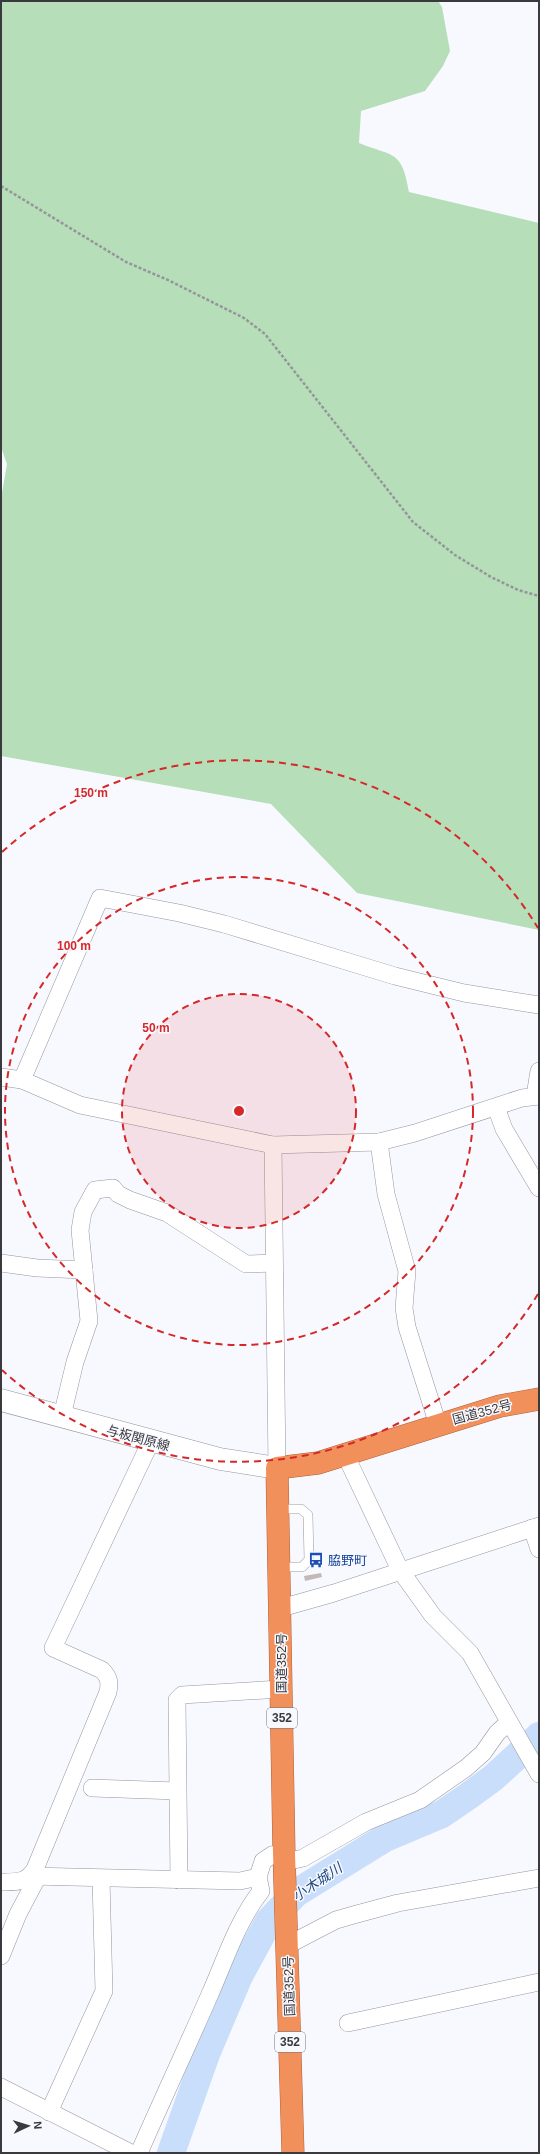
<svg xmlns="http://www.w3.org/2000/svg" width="540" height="2154" viewBox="0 0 540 2154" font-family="Helvetica,'Noto Sans JP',sans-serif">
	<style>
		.green { fill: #b5deb9 }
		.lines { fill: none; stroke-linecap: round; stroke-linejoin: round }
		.river { stroke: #c9defa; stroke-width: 28 }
		.building { fill: #c4b9b7 }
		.service-casing { stroke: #95969f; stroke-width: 10 }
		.minor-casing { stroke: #95969f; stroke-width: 18 }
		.secondary-casing { stroke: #95969f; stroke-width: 23 }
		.trunk-casing { stroke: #b06037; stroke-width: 23 }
		.path { stroke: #95959a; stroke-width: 2.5; stroke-dasharray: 3 2; stroke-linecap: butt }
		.service { stroke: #fff; stroke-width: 9 }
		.minor { stroke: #fff; stroke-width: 17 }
		.secondary { stroke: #fff; stroke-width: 22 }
		.trunk { stroke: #f2905c; stroke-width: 22 }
		.ring { fill: none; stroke: #d62828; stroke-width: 2; stroke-dasharray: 7 5 }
		.labels { text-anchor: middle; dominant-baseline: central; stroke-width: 3; stroke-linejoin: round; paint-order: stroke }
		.shield { fill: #f8f9ff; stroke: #737378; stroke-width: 1 }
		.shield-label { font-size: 12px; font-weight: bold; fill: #3a3a3e }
		.street-label { font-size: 13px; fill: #3a3a3e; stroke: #f8f9ff }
		.transit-label { font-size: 13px; fill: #164399; stroke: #f8f9ff; text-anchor: start }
		.water-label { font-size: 14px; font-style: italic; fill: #1d4a81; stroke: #f8f9ff }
		.centre { fill: #d62828; stroke: #f8f9ff; stroke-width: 2 }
		.ring-label { font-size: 12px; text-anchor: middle; font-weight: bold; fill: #d62828; stroke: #f8f9ff; stroke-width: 3; stroke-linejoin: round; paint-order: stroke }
	</style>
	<rect width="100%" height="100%" fill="#f8f9ff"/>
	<path class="green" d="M1 1H438L442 7 450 51 443 66 425 91 361 111 359 143C394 157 402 150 409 192L539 223V930L357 893 271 804 1 756V499L7 464 1 447Z"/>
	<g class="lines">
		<polyline class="river" points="171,2153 206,2054 239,1976 269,1921 296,1893 385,1838 442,1814 467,1797 493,1778 539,1736"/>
	</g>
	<polygon class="building" points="321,1573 322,1577 305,1581 304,1576"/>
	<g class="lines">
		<g class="service-casing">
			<polyline id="service" points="277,1509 301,1509 308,1515 309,1560 302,1567 280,1567"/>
		</g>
		<g class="minor-casing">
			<g id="minor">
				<polyline points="1,1077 22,1080 80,1105 273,1145 379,1142 415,1133 522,1098 539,1096"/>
				<polyline points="22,1080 100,898 179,913 224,924 395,976 464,993 539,1005"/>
				<polyline points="535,1096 539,1071"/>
				<polyline points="496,1107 504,1129 539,1188"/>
				<polyline points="379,1142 386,1194 407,1271 404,1308 407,1327 438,1425"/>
				<polyline points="273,1145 277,1468"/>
				<polyline points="1,1263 37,1268 84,1270"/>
				<polyline points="62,1416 75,1362 89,1321 80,1230 83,1212 95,1190 113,1188 118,1194 130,1200 167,1213 246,1264 274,1263"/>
				<polyline points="345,1454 400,1570 433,1616 470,1653 539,1774"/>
				<polyline points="532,1528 539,1549"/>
				<polyline points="281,1608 334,1593 539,1526"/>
				<polyline points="92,1788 177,1791"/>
				<polyline points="285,1862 303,1858 366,1822 420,1800 466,1768 483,1753 497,1733 509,1722"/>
				<polyline points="30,1876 240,1881 258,1877"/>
				<polyline points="179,1880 177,1700 182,1695 281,1689"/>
				<path d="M1 1882C17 1882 26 1883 35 1869L108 1692C110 1682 109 1677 102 1670L53 1648 151 1441"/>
				<polyline points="288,1945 336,1920 357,1914 398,1903 539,1878"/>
				<polyline points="1,1956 18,1914 37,1878"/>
				<polyline points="348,2023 539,1982"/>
				<polyline points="1,2087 131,2153"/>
				<polyline points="49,2112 104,1991 101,1879"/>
				<path d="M139 2153C162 2100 187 2047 210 1994 226 1958 237 1922 261 1891L258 1877 263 1861 272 1855 284 1853"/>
			</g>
		</g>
		<g class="secondary-casing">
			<polyline id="secondary" points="1,1400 220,1459 277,1468"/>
		</g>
		<g class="trunk-casing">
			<polyline id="trunk" points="293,2153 284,1853 277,1468 318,1463 500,1406 539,1399"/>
		</g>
		<polyline class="path" points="1,186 126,262 168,280 244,318 265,334 413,522 455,555 491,577 518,590 539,596"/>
		<use href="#service" class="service"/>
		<use href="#minor" class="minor"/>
		<use href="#secondary" class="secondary"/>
		<use href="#trunk" class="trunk"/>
	</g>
	<circle cx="239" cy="1111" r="117" fill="#d62828" fill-opacity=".12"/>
	<g class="ring">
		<circle cx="239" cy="1111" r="117"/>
		<circle cx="239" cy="1111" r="234"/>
		<path d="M538 1294A351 351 0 0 1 2 1370M2 852A351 351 0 0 1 538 928"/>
	</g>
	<defs>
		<g id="bus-bare" transform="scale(1.2)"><path d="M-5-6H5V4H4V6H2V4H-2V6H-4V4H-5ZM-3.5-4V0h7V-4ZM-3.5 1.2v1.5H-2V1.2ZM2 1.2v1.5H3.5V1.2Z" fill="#1a4fb4" stroke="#f8f9ff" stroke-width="2.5" paint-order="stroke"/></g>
	</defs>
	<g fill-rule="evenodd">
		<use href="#bus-bare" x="316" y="1560"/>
	</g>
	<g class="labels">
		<g class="shield">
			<rect x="267" y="1708" width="30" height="20" rx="3"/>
			<rect x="275" y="2032" width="30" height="20" rx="3"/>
		</g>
		<g class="shield-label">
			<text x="282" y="1718">352</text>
			<text x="290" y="2042">352</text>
		</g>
		<g class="street-label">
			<text transform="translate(482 1412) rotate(-15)">国道352号</text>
			<text transform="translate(138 1438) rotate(15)">与板関原線</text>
			<text transform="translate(281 1663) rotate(-90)">国道352号</text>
			<text transform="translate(289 1986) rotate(-92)">国道352号</text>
		</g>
		<g class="transit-label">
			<text x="328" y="1560">脇野町</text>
		</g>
		<g class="water-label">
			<text transform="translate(317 1882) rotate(-34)">小木城川</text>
		</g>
	</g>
	<circle cx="239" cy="1111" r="6" class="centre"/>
	<g class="ring-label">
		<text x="91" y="797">150 m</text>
		<text x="74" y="950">100 m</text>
		<text x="156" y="1032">50 m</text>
	</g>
	<rect width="540" height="2154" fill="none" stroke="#3a3a3e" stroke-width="4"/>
	<g transform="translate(28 2126) rotate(86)" stroke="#f8f9ff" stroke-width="3" paint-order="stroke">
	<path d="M0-3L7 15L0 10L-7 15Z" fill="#3a3a3e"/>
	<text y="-6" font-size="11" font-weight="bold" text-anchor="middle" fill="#3a3a3e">N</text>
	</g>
</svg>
